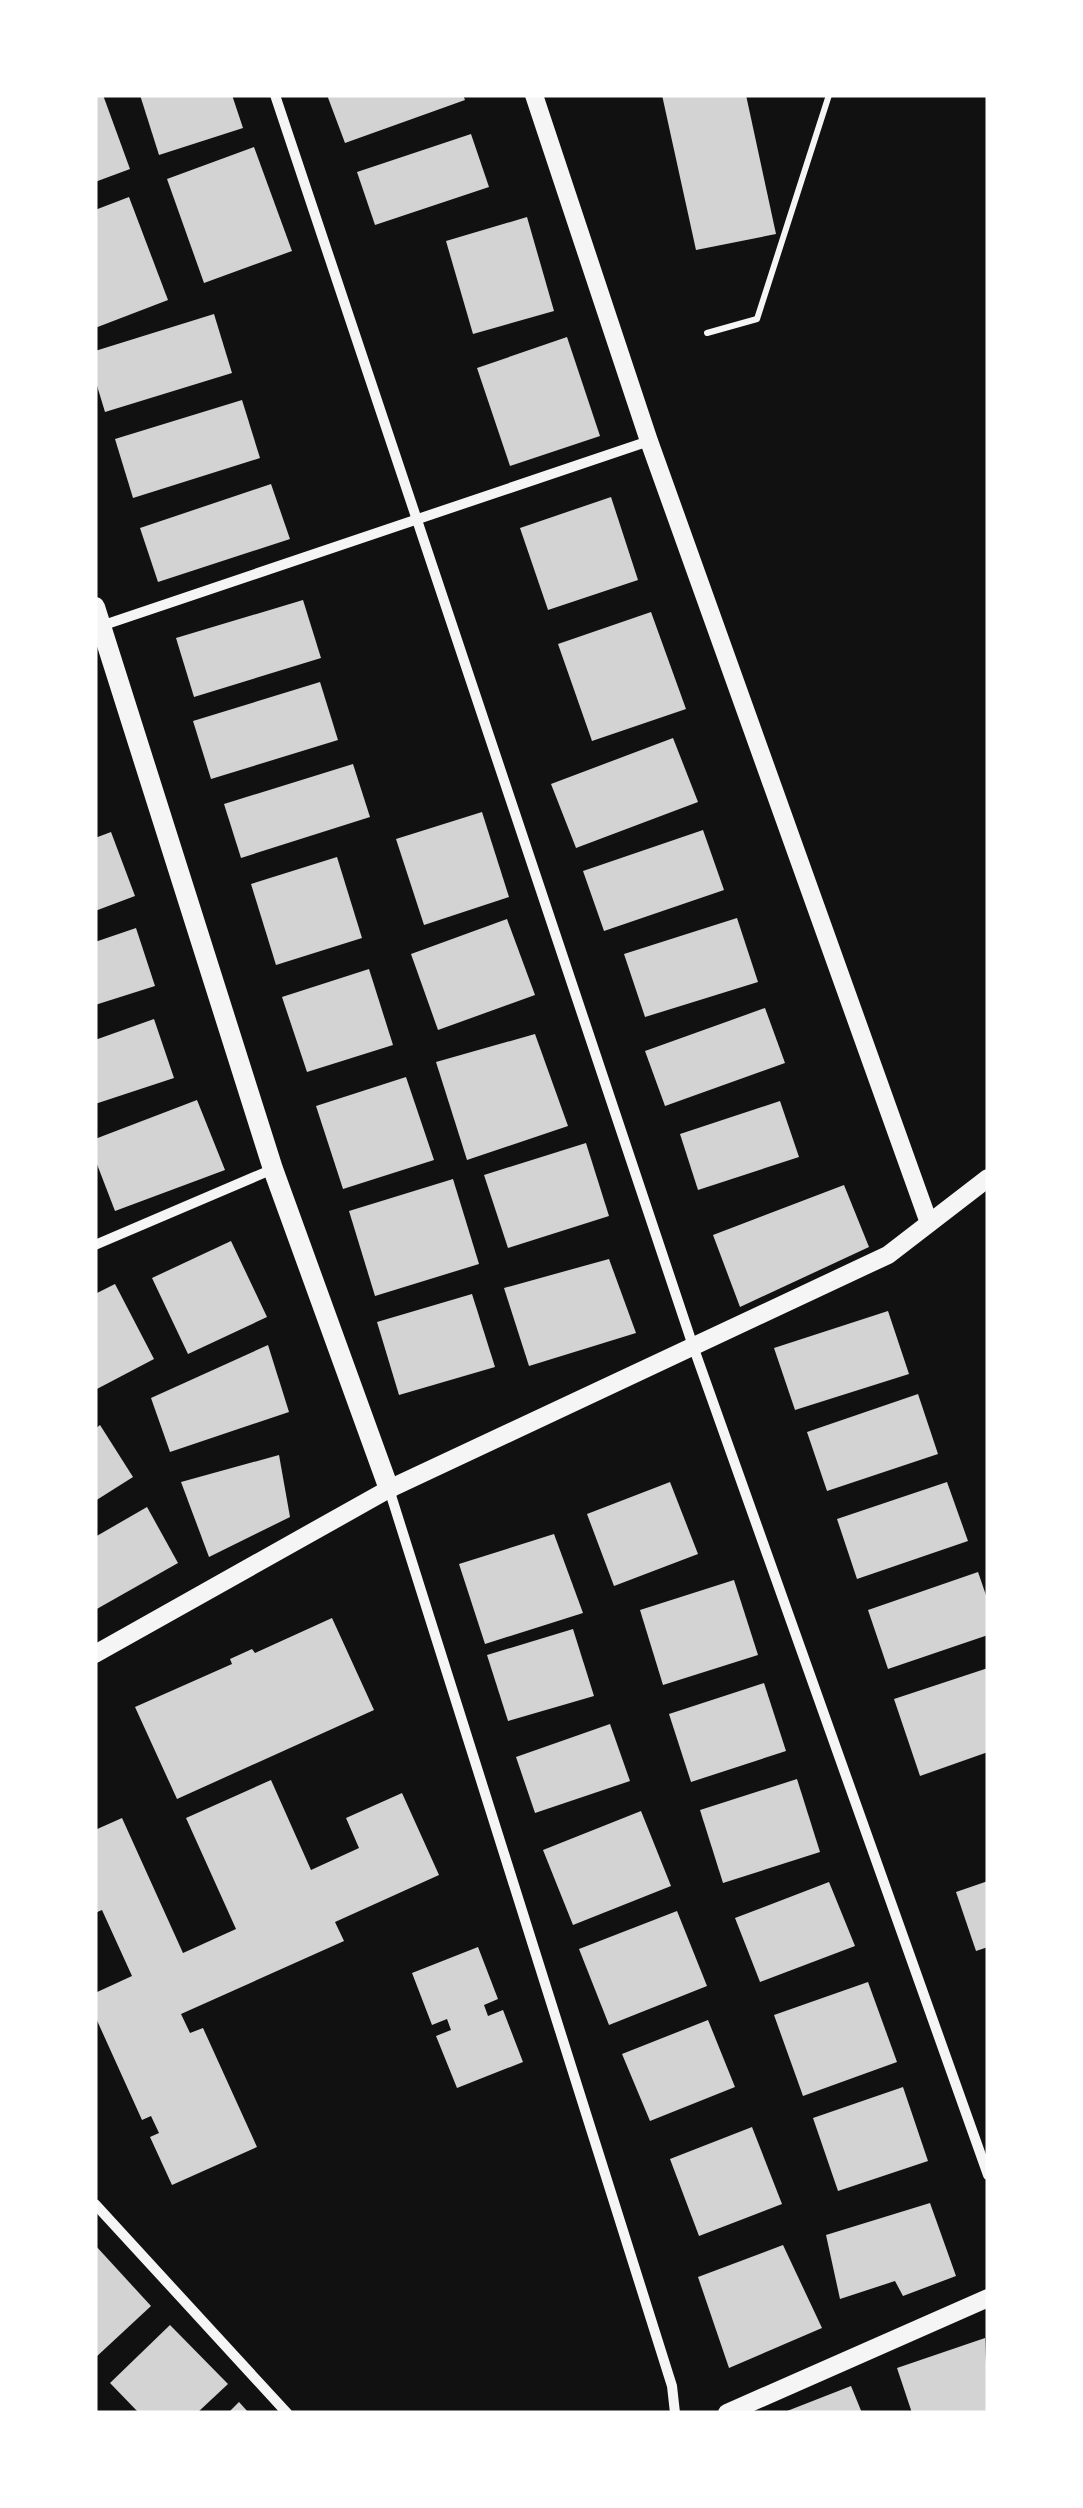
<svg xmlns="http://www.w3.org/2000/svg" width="1083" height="2508" viewBox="0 0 1083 2508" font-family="'Varela Round',sans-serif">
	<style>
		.building { fill: #d3d3d3 }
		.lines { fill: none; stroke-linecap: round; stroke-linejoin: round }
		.path { stroke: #f5f5f5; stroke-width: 6 }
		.minor { stroke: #f5f5f5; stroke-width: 10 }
		.tertiary { stroke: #f5f5f5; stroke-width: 18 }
		.secondary { stroke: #f5f5f5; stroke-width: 20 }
	</style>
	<rect width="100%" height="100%" fill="#111"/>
	<g class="building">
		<polygon points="95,95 103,95 130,169 95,182"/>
		<polygon points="140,95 232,95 243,128 159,155"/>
		<polygon points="327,95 463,95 465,100 345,143"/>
		<polygon points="662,95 746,95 776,234 696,250"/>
		<polygon points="471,134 489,187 375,225 357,172"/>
		<polygon points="254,147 292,251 204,283 167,179"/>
		<polygon points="129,197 168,300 95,328 95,210"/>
		<polygon points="527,217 554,311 473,334 446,241"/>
		<polygon points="214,314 232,373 105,412 95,379 95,351"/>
		<polygon points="567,337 600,436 510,466 477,368"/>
		<polygon points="242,400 260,458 133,498 115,439"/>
		<polygon points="271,484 290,539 158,582 140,528"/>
		<polygon points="611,497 638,580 548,610 520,528"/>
		<polygon points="303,600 321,658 194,697 176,638"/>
		<polygon points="651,612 686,709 592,741 558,644"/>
		<polygon points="320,682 338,740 211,779 193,721"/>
		<polygon points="673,738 698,802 576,848 551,784"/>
		<polygon points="353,764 370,817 241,858 224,804"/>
		<polygon points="482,812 509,897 424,925 396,839"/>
		<polygon points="703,830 724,890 604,931 583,871"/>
		<polygon points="111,832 135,896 95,911 95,838"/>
		<polygon points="337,857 362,938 276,965 251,884"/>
		<polygon points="737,918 758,982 645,1017 624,954"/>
		<polygon points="507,919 535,995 438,1030 411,954"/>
		<polygon points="136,928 155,986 95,1005 95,942"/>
		<polygon points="369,969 393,1045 307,1072 282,997"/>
		<polygon points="765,1008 785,1063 665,1106 645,1051"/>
		<polygon points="154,1019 174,1078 95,1104 95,1040"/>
		<polygon points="535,1034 568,1126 467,1160 436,1062"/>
		<polygon points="406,1077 434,1160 343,1189 316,1106"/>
		<polygon points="197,1100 225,1170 115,1211 95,1159 95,1139"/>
		<polygon points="780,1101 799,1157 698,1190 680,1134"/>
		<polygon points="586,1143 609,1216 508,1248 484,1175"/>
		<polygon points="453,1179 479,1264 375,1296 349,1211"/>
		<polygon points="844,1185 869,1247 740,1307 713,1235"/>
		<polygon points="231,1241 267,1317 188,1354 152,1278"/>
		<polygon points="609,1259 636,1333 529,1366 504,1288"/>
		<polygon points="115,1284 154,1359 95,1390 95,1294"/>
		<polygon points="472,1294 495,1367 399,1395 377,1322"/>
		<polygon points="888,1311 909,1374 795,1410 774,1348"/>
		<polygon points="268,1345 289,1412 170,1452 151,1398"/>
		<polygon points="918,1394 938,1454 827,1491 807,1432"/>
		<polygon points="100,1425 133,1477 95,1501 95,1429"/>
		<polygon points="279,1455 290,1517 209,1557 181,1482"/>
		<polygon points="670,1482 698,1554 614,1586 587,1514"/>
		<polygon points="947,1482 968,1541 857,1579 837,1519"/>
		<polygon points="147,1507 178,1563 95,1610 95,1537"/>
		<polygon points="554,1534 583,1613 485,1644 459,1564"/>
		<polygon points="978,1572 988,1601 988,1635 888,1669 868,1610"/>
		<polygon points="734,1580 758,1655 663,1685 640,1610"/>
		<polygon points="332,1618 374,1710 177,1799 135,1707 232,1664 230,1659 252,1649 255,1653"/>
		<polygon points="573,1629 594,1696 508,1721 487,1655"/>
		<polygon points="988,1668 988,1752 920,1776 894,1699"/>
		<polygon points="764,1683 786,1751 691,1782 669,1714"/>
		<polygon points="610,1724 630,1781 535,1813 516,1757"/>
		<polygon points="797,1779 820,1852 723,1883 700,1810"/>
		<polygon points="271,1780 311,1870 359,1848 346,1818 402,1793 439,1875 335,1922 344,1941 181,2014 190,2033 203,2028 257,2147 172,2185 150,2137 159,2133 151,2116 142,2120 95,2016 95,1993 132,1976 102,1910 95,1913 95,1830 122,1818 183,1953 236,1929 186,1818"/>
		<polygon points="641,1811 671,1886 573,1925 543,1850"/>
		<polygon points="988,1881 988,1947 976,1951 956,1892"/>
		<polygon points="829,1882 855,1946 760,1982 735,1918"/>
		<polygon points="677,1911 707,1986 609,2025 579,1949"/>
		<polygon points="478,1947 498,1999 484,2005 488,2016 503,2010 523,2062 457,2088 436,2036 451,2030 447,2019 432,2025 412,1973"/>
		<polygon points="868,1982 897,2062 803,2096 774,2015"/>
		<polygon points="708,2020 735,2087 650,2121 622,2054"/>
		<polygon points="903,2087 928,2161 838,2191 813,2118"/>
		<polygon points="752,2127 782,2204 699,2236 670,2159"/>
		<polygon points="930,2203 956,2276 903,2296 895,2281 840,2299 826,2235"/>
		<polygon points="95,2245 151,2306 95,2358"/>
		<polygon points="783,2245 822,2328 729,2368 698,2277"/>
		<polygon points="170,2325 228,2384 197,2413 139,2413 110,2383"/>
		<polygon points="985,2338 988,2413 912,2413 897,2368"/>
		<polygon points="851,2386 862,2413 782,2413"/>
		<polygon points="239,2402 249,2413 228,2413"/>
	</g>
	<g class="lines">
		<polyline class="path" points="707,333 757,319 829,95"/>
		<g class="minor">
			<polyline points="275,95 693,1346 988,2175"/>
			<polyline points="101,626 649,441"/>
			<polyline points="95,1245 273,1169"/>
			<polyline points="389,1489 672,2386 675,2413"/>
			<polyline points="95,2204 287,2413"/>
		</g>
		<g class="tertiary">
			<polyline points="534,95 649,441 929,1223"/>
			<polyline points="95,1654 389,1489 888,1255 988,1178"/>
			<polyline points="727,2413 988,2298"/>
		</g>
		<polyline class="secondary" points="95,607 273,1169 389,1489"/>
	</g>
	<rect width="1083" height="2508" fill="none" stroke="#ffffff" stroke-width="195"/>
</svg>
